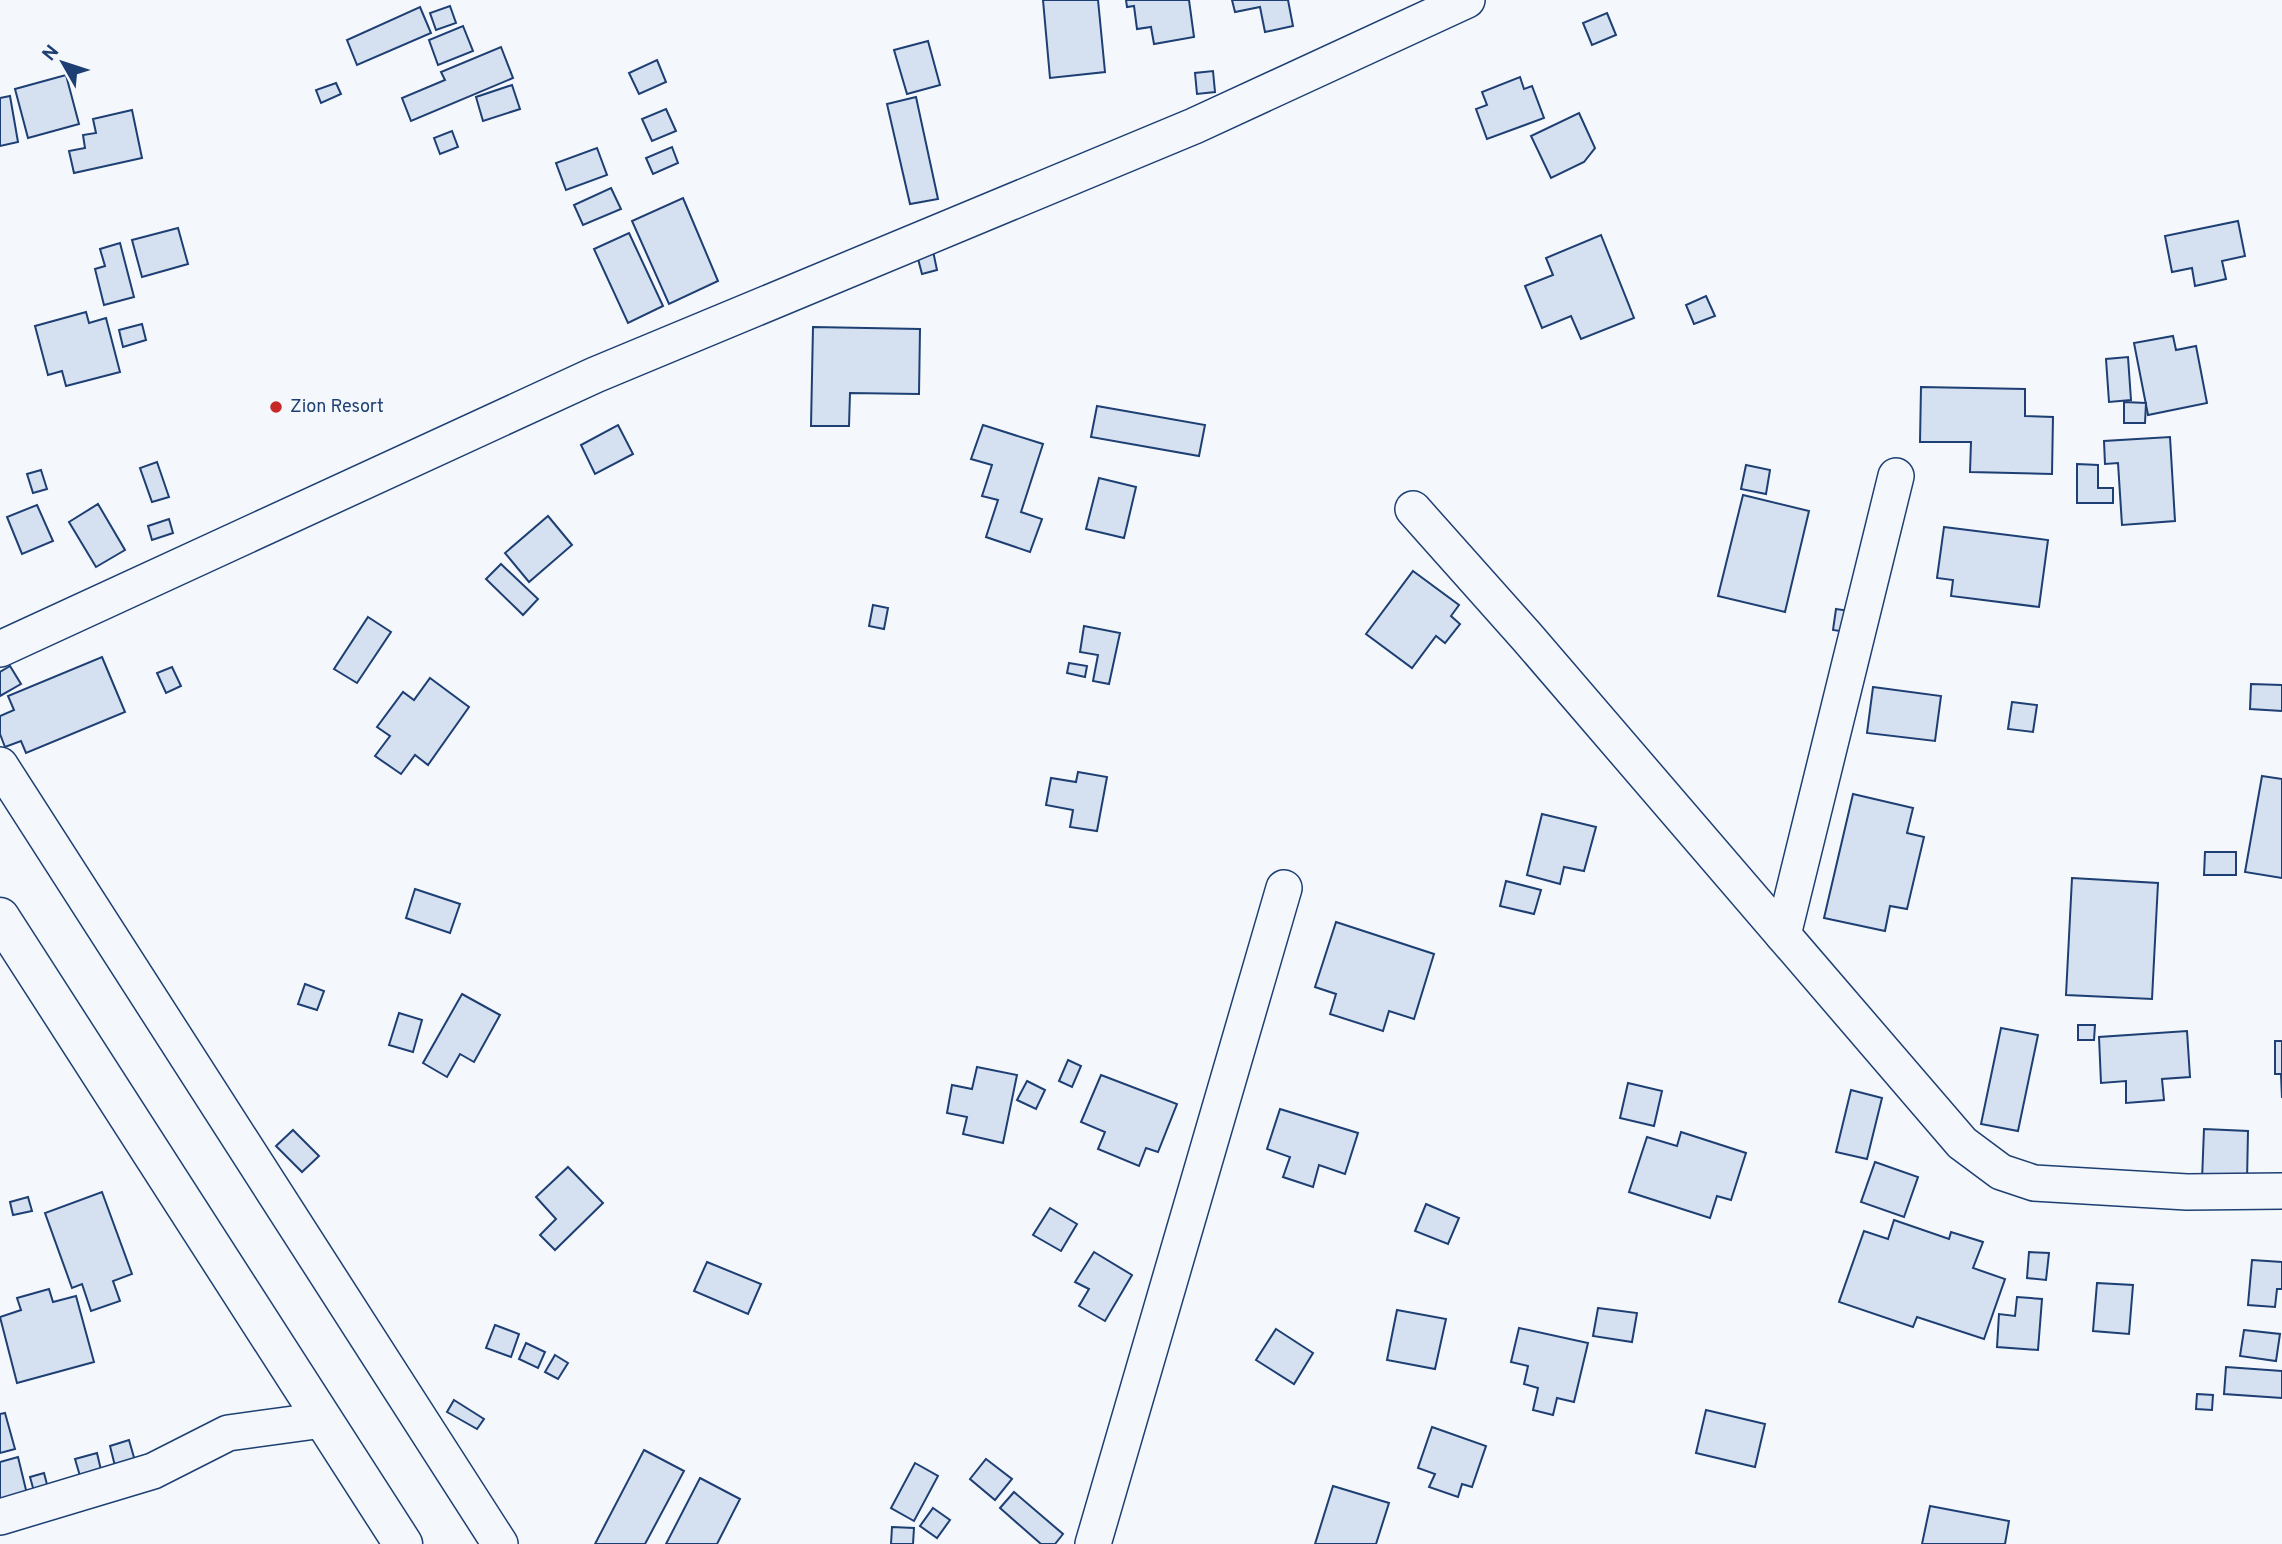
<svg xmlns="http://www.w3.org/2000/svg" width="2282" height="1544" viewBox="0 0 2282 1544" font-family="Overpass,sans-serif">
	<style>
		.building { fill: #d5e0f0; stroke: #1d3f73; stroke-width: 2 }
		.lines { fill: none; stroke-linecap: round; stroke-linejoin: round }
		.street-casing { stroke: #1d3f73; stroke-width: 38 }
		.secondary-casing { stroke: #1d3f73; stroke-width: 41 }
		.street { stroke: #f4f7fb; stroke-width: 35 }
		.secondary { stroke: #f4f7fb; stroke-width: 38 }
		.poi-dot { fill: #c62828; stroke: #f4f7fb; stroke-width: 2.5 }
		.labels { text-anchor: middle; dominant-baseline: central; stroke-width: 5; stroke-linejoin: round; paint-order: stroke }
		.poi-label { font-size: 18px; fill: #1d3f73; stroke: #f4f7fb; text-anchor: start }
	</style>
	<rect width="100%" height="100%" fill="#f4f7fb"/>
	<g class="building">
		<polygon points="1043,0 1098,0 1105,72 1050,78"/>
		<polygon points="1126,0 1189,0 1194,37 1154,44 1151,27 1137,29 1134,6 1127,7"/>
		<polygon points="1232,0 1288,0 1293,26 1265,32 1260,7 1235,12"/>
		<polygon points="450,6 456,23 436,30 430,13"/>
		<polygon points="420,7 431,33 357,65 347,40"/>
		<polygon points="1607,13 1616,35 1592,45 1583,23"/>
		<polygon points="463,26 473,51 438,65 429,40"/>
		<polygon points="928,41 940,85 907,94 894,50"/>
		<polygon points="501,47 513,78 411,121 402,98 445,80 441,72"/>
		<polygon points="657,60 666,82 639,94 629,73"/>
		<polygon points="1213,71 1215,92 1197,94 1195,73"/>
		<polygon points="66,75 79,124 28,138 15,89"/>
		<polygon points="1520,77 1524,89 1532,86 1544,118 1487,139 1476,109 1487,105 1482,92"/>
		<polygon points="336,83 341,94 321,103 316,90"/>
		<polygon points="512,85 520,109 483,121 476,97"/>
		<polygon points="10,96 18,142 0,146 0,98"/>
		<polygon points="916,97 938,199 910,204 887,104"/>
		<polygon points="666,109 676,131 652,141 642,119"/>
		<polygon points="132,110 142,158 74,173 69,151 85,148 83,135 96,133 93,119"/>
		<polygon points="1579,113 1595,148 1584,162 1551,178 1531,136"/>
		<polygon points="452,131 458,147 440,154 434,138"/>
		<polygon points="672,147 678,163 653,174 646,158"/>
		<polygon points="597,148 607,175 566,190 556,163"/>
		<polygon points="611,188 621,209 583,225 574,205"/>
		<polygon points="683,198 718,281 669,304 632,221"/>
		<polygon points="2238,221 2245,256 2222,261 2226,279 2195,286 2192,268 2172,272 2165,236"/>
		<polygon points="178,228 188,264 142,277 132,240"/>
		<polygon points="629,233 663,306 628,323 594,249"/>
		<polygon points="1601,235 1634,318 1581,339 1571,316 1542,328 1525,286 1553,275 1546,258"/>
		<polygon points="120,243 134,297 104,305 95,269 105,266 100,249"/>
		<polygon points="933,251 937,270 922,274 917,255"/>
		<polygon points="1706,296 1715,316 1694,324 1686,305"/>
		<polygon points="86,312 89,323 106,318 120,372 66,386 62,371 48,375 35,326"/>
		<polygon points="142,324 146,340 123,347 119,330"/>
		<polygon points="813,327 920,329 919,394 850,393 849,426 811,426"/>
		<polygon points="2173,336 2176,350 2196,346 2207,403 2148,415 2134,343"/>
		<polygon points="2128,357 2131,400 2109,402 2106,359"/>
		<polygon points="1921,387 2025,389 2025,416 2053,417 2052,474 1970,472 1971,442 1920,442"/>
		<polygon points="2124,402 2146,403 2145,423 2124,423"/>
		<polygon points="1097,406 1205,425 1199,456 1091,437"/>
		<polygon points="618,425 633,454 595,474 581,445"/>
		<polygon points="983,425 1043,444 1021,512 1042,519 1030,552 986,537 998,500 982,496 992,465 971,459"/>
		<polygon points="2170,437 2175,521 2122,525 2118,463 2105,464 2104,441"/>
		<polygon points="157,462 169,497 152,502 140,468"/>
		<polygon points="2077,464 2098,465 2098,488 2113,488 2113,503 2077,503"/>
		<polygon points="1746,465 1770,470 1766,494 1741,489"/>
		<polygon points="41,470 47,489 33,493 27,474"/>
		<polygon points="1099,478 1136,487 1124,538 1086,529"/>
		<polygon points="1743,495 1809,511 1785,612 1718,596"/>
		<polygon points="98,504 125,550 96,567 69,522"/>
		<polygon points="37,505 53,541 22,554 7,517"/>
		<polygon points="548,516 572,545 529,582 505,553"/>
		<polygon points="169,519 173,533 152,540 148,526"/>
		<polygon points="1944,527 2048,540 2039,607 1951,596 1953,580 1937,578"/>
		<polygon points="501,564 538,599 523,615 486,579"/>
		<polygon points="1413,571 1459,605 1451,616 1460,624 1445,643 1436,636 1412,668 1366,634"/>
		<polygon points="873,605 888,608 884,629 869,626"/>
		<polygon points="1836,609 1850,611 1847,632 1833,630"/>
		<polygon points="368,617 391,632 357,683 334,669"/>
		<polygon points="1084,626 1120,633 1109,684 1093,681 1098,655 1080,652"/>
		<polygon points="102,657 125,712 26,753 21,741 5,747 0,734 0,716 14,710 8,696"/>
		<polygon points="1069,663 1087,666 1085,677 1067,673"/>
		<polygon points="10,666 21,684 0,696 0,672"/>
		<polygon points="172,667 181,686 166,693 157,673"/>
		<polygon points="430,678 469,707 428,765 415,755 401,774 375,756 390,736 377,727 403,692 414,700"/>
		<polygon points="2251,684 2282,685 2282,711 2250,709"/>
		<polygon points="1873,687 1941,696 1935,741 1867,733"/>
		<polygon points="2012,702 2037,705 2033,732 2008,729"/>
		<polygon points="1078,772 1107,777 1097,831 1070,827 1073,810 1046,805 1051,778 1076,782"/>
		<polygon points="2262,776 2282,779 2282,878 2245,872"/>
		<polygon points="1853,794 1913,808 1907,833 1924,837 1907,909 1890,906 1885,931 1824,918"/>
		<polygon points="1542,814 1596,827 1584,871 1564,867 1560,884 1527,875"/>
		<polygon points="2205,852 2236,852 2236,875 2204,875"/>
		<polygon points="2072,878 2158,883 2152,999 2066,995"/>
		<polygon points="1506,881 1541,890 1534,914 1500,906"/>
		<polygon points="415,889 460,904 450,933 406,918"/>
		<polygon points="1336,922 1434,954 1414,1019 1389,1011 1383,1031 1330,1014 1336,994 1315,987"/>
		<polygon points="305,984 324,991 317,1010 298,1004"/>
		<polygon points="462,994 500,1015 474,1062 460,1054 447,1077 423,1063"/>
		<polygon points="399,1013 422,1020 413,1052 389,1045"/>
		<polygon points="2078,1025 2095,1025 2094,1040 2078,1040"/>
		<polygon points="2001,1028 2038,1035 2018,1131 1981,1124"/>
		<polygon points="2187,1031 2190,1077 2162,1079 2164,1100 2126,1103 2126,1081 2101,1083 2099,1037"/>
		<polygon points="2275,1041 2282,1041 2282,1098 2281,1074 2275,1074"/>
		<polygon points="1068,1060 1081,1066 1072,1087 1059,1081"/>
		<polygon points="977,1067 1017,1075 1003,1143 963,1134 967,1117 947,1113 952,1085 972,1089"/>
		<polygon points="1101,1075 1177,1104 1158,1152 1146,1148 1139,1166 1098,1149 1105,1132 1081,1122"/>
		<polygon points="1027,1081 1045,1090 1036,1109 1017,1100"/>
		<polygon points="1628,1083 1662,1091 1654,1126 1620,1118"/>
		<polygon points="1851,1090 1882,1098 1867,1159 1836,1152"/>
		<polygon points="1280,1109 1358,1133 1345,1174 1319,1165 1313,1187 1283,1177 1290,1157 1267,1149"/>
		<polygon points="2204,1129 2248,1131 2247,1181 2202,1180"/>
		<polygon points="293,1130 319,1156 302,1172 276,1146"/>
		<polygon points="1681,1132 1746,1153 1731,1200 1717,1196 1710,1218 1629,1192 1647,1137 1677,1146"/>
		<polygon points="1875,1162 1918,1177 1904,1217 1861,1202"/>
		<polygon points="568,1167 603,1203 555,1250 540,1235 556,1219 536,1197"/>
		<polygon points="102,1192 132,1274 113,1281 120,1301 91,1311 82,1284 72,1288 45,1213"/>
		<polygon points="28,1197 32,1211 13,1215 10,1202"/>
		<polygon points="1426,1204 1459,1218 1448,1244 1415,1231"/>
		<polygon points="1050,1208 1077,1224 1061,1251 1033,1235"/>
		<polygon points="1894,1220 1949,1239 1951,1232 1983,1242 1973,1268 2005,1279 1984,1339 1917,1317 1913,1327 1839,1302 1864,1231 1888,1239"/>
		<polygon points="1094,1252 1132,1275 1105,1321 1079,1306 1089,1289 1075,1282"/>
		<polygon points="2029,1252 2049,1253 2046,1280 2027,1278"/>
		<polygon points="2252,1260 2282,1262 2282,1289 2277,1289 2275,1307 2248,1305"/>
		<polygon points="707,1262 761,1284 748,1314 694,1291"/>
		<polygon points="2097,1283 2133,1285 2129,1334 2093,1331"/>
		<polygon points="49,1289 53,1302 76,1296 94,1362 17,1383 0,1317 21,1310 17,1298"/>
		<polygon points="2017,1297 2042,1299 2038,1350 1997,1347 1999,1314 2015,1316"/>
		<polygon points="1598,1308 1637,1313 1632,1342 1593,1336"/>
		<polygon points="1397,1310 1446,1319 1435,1369 1387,1360"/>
		<polygon points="495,1325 519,1334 511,1357 486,1348"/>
		<polygon points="1519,1328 1588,1343 1574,1402 1557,1398 1553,1415 1533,1410 1538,1388 1524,1384 1528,1366 1511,1362"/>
		<polygon points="1276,1329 1313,1353 1294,1384 1256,1360"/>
		<polygon points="2244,1330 2280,1334 2276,1361 2240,1356"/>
		<polygon points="526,1343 545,1352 538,1368 519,1359"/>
		<polygon points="555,1355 568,1363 558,1379 545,1372"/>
		<polygon points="2226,1367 2282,1371 2282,1398 2224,1394"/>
		<polygon points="2197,1394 2213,1395 2212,1410 2196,1409"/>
		<polygon points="454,1400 484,1419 477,1429 447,1412"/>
		<polygon points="1706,1410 1765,1424 1755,1467 1696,1453"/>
		<polygon points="5,1413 15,1449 0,1453 0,1414"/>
		<polygon points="1432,1427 1486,1446 1472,1487 1462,1484 1458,1497 1429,1487 1435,1474 1418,1468"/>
		<polygon points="129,1440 135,1461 115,1466 110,1446"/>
		<polygon points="644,1450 684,1471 645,1544 595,1544"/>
		<polygon points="97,1453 101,1470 80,1476 75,1459"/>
		<polygon points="18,1457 27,1494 0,1502 0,1462"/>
		<polygon points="986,1459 1012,1479 995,1500 970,1479"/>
		<polygon points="915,1463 938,1476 914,1521 891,1508"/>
		<polygon points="44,1473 49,1492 35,1495 30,1477"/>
		<polygon points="700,1478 740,1499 717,1544 666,1544"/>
		<polygon points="1333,1486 1389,1503 1376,1544 1315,1544"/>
		<polygon points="1014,1492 1063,1534 1055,1544 1041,1544 1000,1508"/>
		<polygon points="1930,1506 2009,1521 2005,1544 1922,1544"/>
		<polygon points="933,1508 950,1520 937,1538 920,1526"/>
		<polygon points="892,1527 914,1528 913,1544 891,1544"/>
	</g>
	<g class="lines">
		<g class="street-casing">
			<g id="street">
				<polyline points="1413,509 1527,637 1962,1143 2001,1172 2034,1183 2187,1192 2282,1191"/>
				<polyline points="0,649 595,375 1194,126 1467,0"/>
				<polyline points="0,765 500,1544"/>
				<polyline points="1783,935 1896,476"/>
				<polyline points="0,1517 153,1471 228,1433 323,1420"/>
				<polyline points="1093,1544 1284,888"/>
			</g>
		</g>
		<g class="secondary-casing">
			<polyline id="secondary" points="0,917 403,1544"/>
		</g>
		<use href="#street" class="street"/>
		<use href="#secondary" class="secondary"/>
	</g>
	<circle class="poi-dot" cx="276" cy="407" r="7"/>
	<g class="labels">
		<g class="poi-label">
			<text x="290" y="407">Zion Resort</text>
		</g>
	</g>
	<g transform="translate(63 63) rotate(309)" stroke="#f4f7fb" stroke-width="5" paint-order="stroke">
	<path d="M0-5L12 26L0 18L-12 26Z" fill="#1d3f73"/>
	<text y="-10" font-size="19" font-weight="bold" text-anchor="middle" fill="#1d3f73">N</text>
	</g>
</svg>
